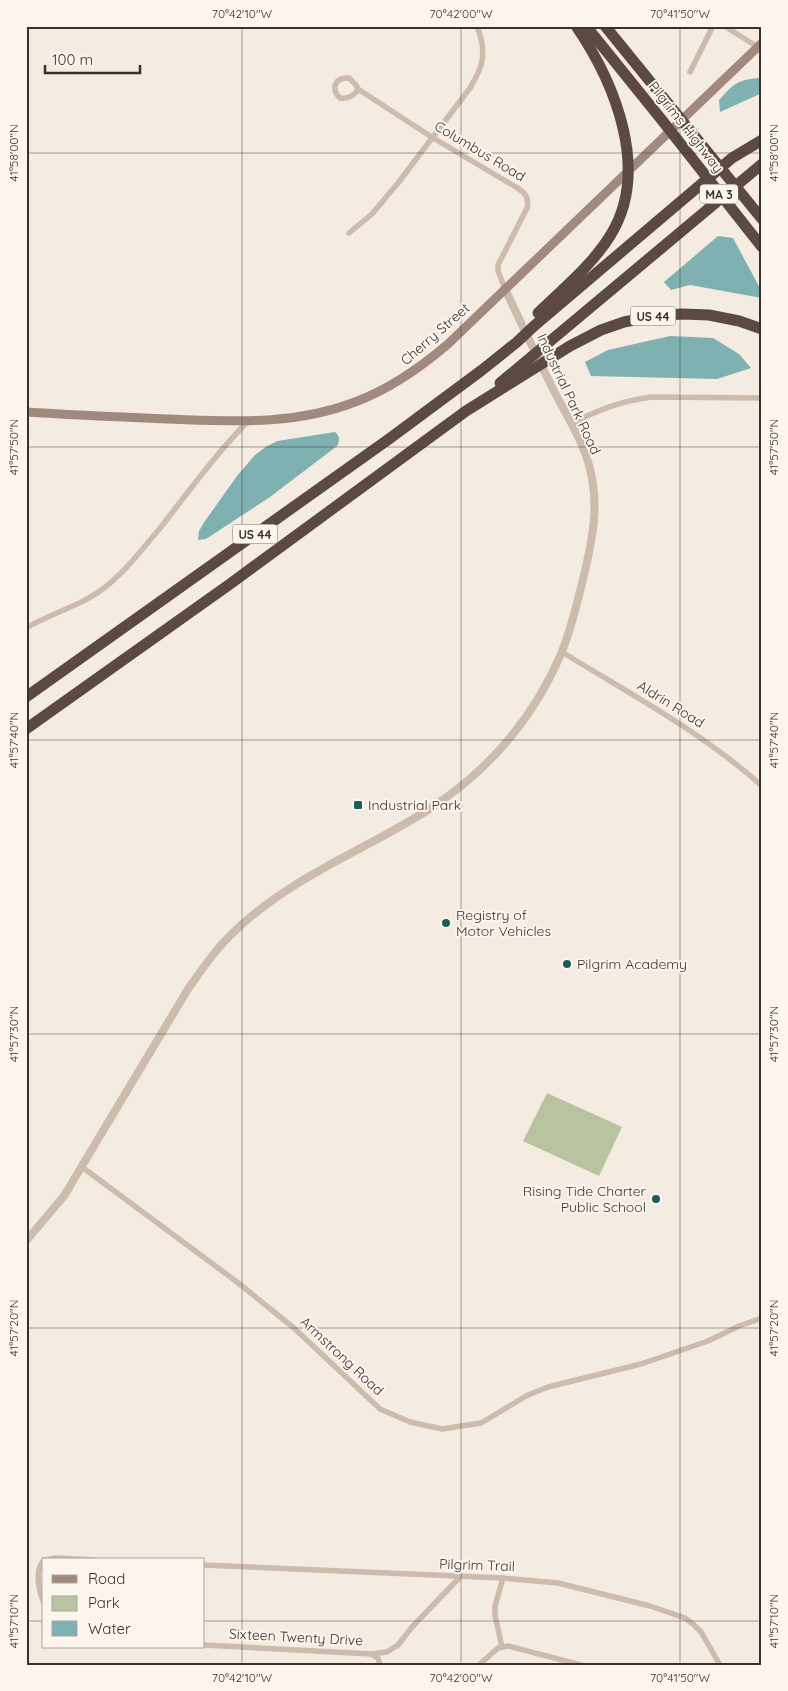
<svg xmlns="http://www.w3.org/2000/svg" width="788" height="1691" viewBox="0 0 788 1691" font-family="Quicksand,sans-serif">
	<style>
		.green { fill: #b8c4a0 }
		.water { fill: #7fb0b2 }
		.lines { fill: none; stroke-linecap: round; stroke-linejoin: round }
		.minor { stroke: #cdbbac; stroke-width: 5.5 }
		.tertiary { stroke: #cdbbac; stroke-width: 8 }
		.secondary { stroke: #a18a7d; stroke-width: 9 }
		.motorway { stroke: #5c4a42; stroke-width: 11 }
		.ticks { fill: none; stroke: #3b302b; stroke-width: 1; stroke-opacity: 0.45 }
		.poi-dot { fill: #1f5a5e; stroke: #fbf5ee; stroke-width: 2 }
		.labels { text-anchor: middle; dominant-baseline: central; stroke-width: 4; stroke-linejoin: round; paint-order: stroke }
		.shield { fill: #fbf5ee; stroke: #756b66; stroke-width: 1 }
		.shield-label { font-size: 12px; font-weight: bold; fill: #3b302b }
		.street-label { font-size: 14px; fill: #3b302b; stroke: #fbf5ee }
		.poi-label { font-size: 14px; fill: #3b302b; stroke: #fbf5ee; text-anchor: start }
		.neatline { fill: none; stroke: #3b302b; stroke-width: 2 }
		.ticks-label { font-size: 12px; text-anchor: middle; fill: #3b302b }
	</style>
	<rect width="100%" height="100%" fill="#f4ebe1"/>
	<polygon class="green" points="547,1093 622,1127 599,1176 523,1141"/>
	<g class="water">
		<path d="M762 78V93L720 112 719 100C734 83 739 79 762 78Z"/>
		<polygon points="718,236 733,238 762,292 762,298 690,285 671,290 664,282"/>
		<polygon points="670,336 713,338 739,354 751,368 717,379 591,376 585,362 608,350"/>
		<path d="M335 432C340 436 340 440 337 446L270 497 206 539 198 540 199 531 205 521 237 476 255 455 267 446 278 441Z"/>
	</g>
	<g class="lines">
		<g class="minor">
			<polyline points="724,26 758,47"/>
			<polyline points="690,72 713,26"/>
			<path d="M358 89C355 96 347 99 340 98 331 89 334 77 349 78L356 85 358 89 430 136 514 186C523 191 530 196 527 208L498 265V271L505 289"/>
			<path d="M349 233 372 214 398 183 470 88C484 65 487 52 477 26"/>
			<path d="M572 424C598 409 622 401 651 397L762 398"/>
			<path d="M26 628C51 613 81 606 104 588 126 571 143 548 161 527 189 491 216 454 248 421"/>
			<path d="M562 652C630 694 702 732 762 786"/>
			<polyline points="82,1167 237,1282 294,1328 380,1409 410,1422 442,1429 481,1423 528,1395 548,1387 641,1364 708,1341 739,1326 762,1318"/>
			<path d="M44 1560C34 1570 39 1592 44 1603"/>
			<polyline points="45,1560 56,1558 93,1560"/>
			<polyline points="204,1565 503,1578 558,1583 650,1606 685,1618 693,1624 701,1632 720,1665"/>
			<polyline points="204,1645 371,1654 378,1658 380,1665"/>
			<polyline points="502,1647 495,1615 495,1606 503,1578"/>
			<polyline points="371,1654 387,1652 398,1645 412,1627 460,1577"/>
			<polyline points="479,1665 498,1648 508,1646 581,1665"/>
		</g>
		<path class="tertiary" d="M26 1241 64 1196 188 989C203 968 217 947 236 930 291 877 365 850 428 810 487 772 533 719 561 654 572 628 578 599 585 571 593 536 599 505 590 469 583 441 567 416 554 391 537 357 521 323 505 289"/>
		<path class="secondary" d="M26 412C73 415 120 417 167 419 232 421 293 426 355 402 390 389 420 368 448 344L762 43"/>
		<g class="motorway">
			<polyline points="586,26 661,119 762,247"/>
			<polyline points="605,26 762,219"/>
			<path d="M538 313C563 289 592 265 610 236 651 171 615 83 576 26"/>
			<polyline points="500,383 762,164"/>
			<polyline points="26,697 389,439 482,370 517,342 534,326 732,158 762,140"/>
			<polyline points="26,729 230,584 466,411 570,346 601,330 624,322 654,316 682,314 709,315 739,321 762,329"/>
		</g>
	</g>
	<path class="ticks" d="M242 26V1665M461 26V1665M680 26V1665M26 153H762M26 447H762M26 740H762M26 1034H762M26 1328H762M26 1621H44M204 1621H762"/>
	<g class="poi-dot">
		<rect x="353" y="800" width="10" height="10" rx="2.5"/>
		<circle cx="446" cy="923" r="5"/>
		<circle cx="567" cy="964" r="5"/>
		<circle cx="656" cy="1199" r="5"/>
	</g>
	<g class="labels">
		<g class="shield">
			<rect x="700" y="184.5" width="38" height="19" rx="4"/>
			<rect x="630.5" y="306.5" width="45" height="19" rx="4"/>
			<rect x="232.5" y="524.5" width="45" height="19" rx="4"/>
		</g>
		<g class="shield-label">
			<text x="719" y="194">MA 3</text>
			<text x="653" y="316">US 44</text>
			<text x="255" y="534">US 44</text>
		</g>
		<g class="street-label">
			<text transform="translate(686 127) rotate(52)">Pilgrims Highway</text>
			<text transform="translate(480 151) rotate(31)">Columbus Road</text>
			<text transform="translate(435 334) rotate(-41)">Cherry Street</text>
			<text transform="translate(569 394) rotate(65)">Industrial Park Road</text>
			<text transform="translate(671 704) rotate(32)">Aldrin Road</text>
			<text transform="translate(342 1356) rotate(43)">Armstrong Road</text>
			<text transform="translate(477 1565) rotate(2)">Pilgrim Trail</text>
			<text transform="translate(296 1637) rotate(3)">Sixteen Twenty Drive</text>
		</g>
		<g class="poi-label">
			<text x="368" y="805">Industrial Park</text>
			<text x="456" y="915">Registry of<tspan x="456" dy="16">Motor Vehicles</tspan></text>
			<text x="577" y="964">Pilgrim Academy</text>
			<text x="646" y="1191" text-anchor="end">Rising Tide Charter<tspan x="646" dy="16">Public School</tspan></text>
		</g>
	</g>
	<rect width="788" height="1691" fill="none" stroke="#fbf5ee" stroke-width="55"/>
	<rect x="42" y="1558" width="162" height="90" fill="#fbf5ee" stroke="#aea6a0"/>
	<rect x="52" y="1575" width="25" height="8" fill="#a18a7d" stroke="#aea6a0"/>
	<text x="88" y="1584" font-size="15" fill="#3b302b">Road</text>
	<rect x="52" y="1596" width="25" height="15" fill="#b8c4a0" stroke="#aea6a0"/>
	<text x="88" y="1608" font-size="15" fill="#3b302b">Park</text>
	<rect x="52" y="1621" width="25" height="15" fill="#7fb0b2" stroke="#aea6a0"/>
	<text x="88" y="1634" font-size="15" fill="#3b302b">Water</text>
	<path d="M45 65v8h95v-8" fill="none" stroke="#3b302b" stroke-width="2.5"/>
	<text x="52" y="65" font-size="15" fill="#3b302b" stroke="#fbf5ee" stroke-width="4" paint-order="stroke">100 m</text>
	<rect x="28" y="28" width="732" height="1636" class="neatline"/>
	<g class="ticks-label">
		<text x="242" y="18">70°42'10"W</text>
		<text x="461" y="18">70°42'00"W</text>
		<text x="680" y="18">70°41'50"W</text>
		<text transform="translate(14 153) rotate(-90)" y="4">41°58'00"N</text>
		<text transform="translate(774 153) rotate(-90)" y="4">41°58'00"N</text>
		<text transform="translate(14 447) rotate(-90)" y="4">41°57'50"N</text>
		<text transform="translate(774 447) rotate(-90)" y="4">41°57'50"N</text>
		<text transform="translate(14 740) rotate(-90)" y="4">41°57'40"N</text>
		<text transform="translate(774 740) rotate(-90)" y="4">41°57'40"N</text>
		<text transform="translate(14 1034) rotate(-90)" y="4">41°57'30"N</text>
		<text transform="translate(774 1034) rotate(-90)" y="4">41°57'30"N</text>
		<text transform="translate(14 1328) rotate(-90)" y="4">41°57'20"N</text>
		<text transform="translate(774 1328) rotate(-90)" y="4">41°57'20"N</text>
		<text transform="translate(14 1621) rotate(-90)" y="4">41°57'10"N</text>
		<text transform="translate(774 1621) rotate(-90)" y="4">41°57'10"N</text>
		<text x="242" y="1682">70°42'10"W</text>
		<text x="461" y="1682">70°42'00"W</text>
		<text x="680" y="1682">70°41'50"W</text>
	</g>
</svg>
